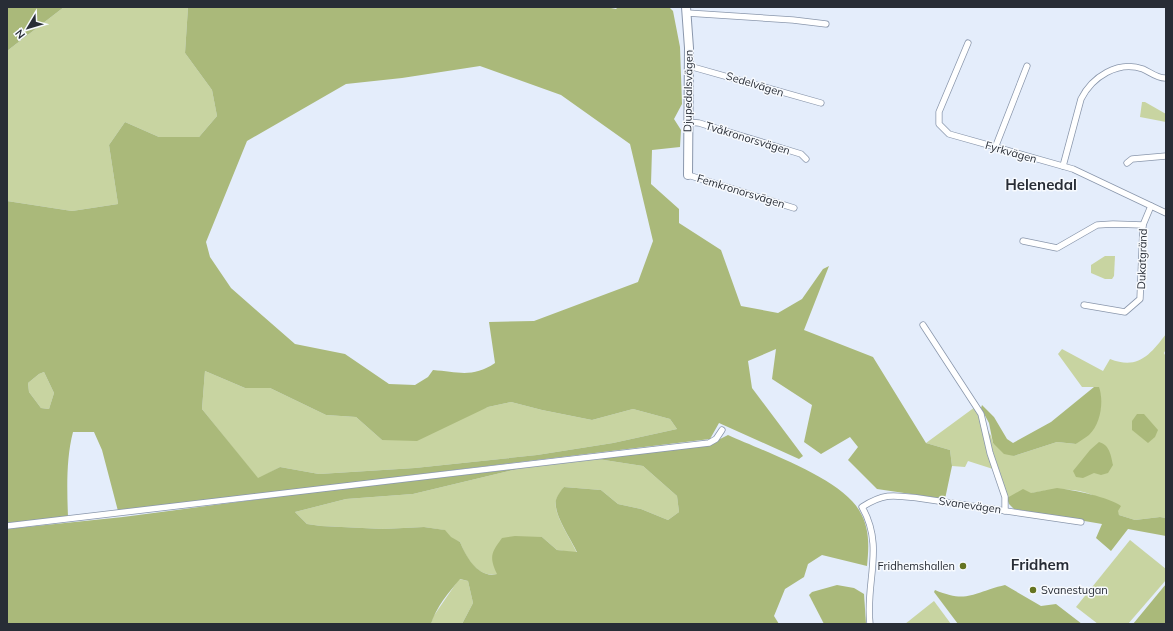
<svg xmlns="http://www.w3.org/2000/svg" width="1173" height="631" viewBox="0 0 1173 631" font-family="Mulish,sans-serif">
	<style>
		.green { fill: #c8d4a1 }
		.forest { fill: #aab97a; fill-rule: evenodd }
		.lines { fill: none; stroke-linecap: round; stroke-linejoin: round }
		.street-casing { stroke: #8a97ac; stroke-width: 7 }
		.secondary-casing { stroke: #8a97ac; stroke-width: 10 }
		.street { stroke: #fff; stroke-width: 5.5 }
		.secondary { stroke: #fff; stroke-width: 8 }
		.poi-dot { fill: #657421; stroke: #f7fafe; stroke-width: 1.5 }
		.labels { text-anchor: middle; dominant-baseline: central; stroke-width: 3; stroke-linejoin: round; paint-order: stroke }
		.street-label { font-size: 11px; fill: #282d36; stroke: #f7fafe }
		.poi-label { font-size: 11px; fill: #282d36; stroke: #f7fafe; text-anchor: end }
		.district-label { font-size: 15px; font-weight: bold; fill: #282d36; stroke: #f7fafe }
	</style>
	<rect width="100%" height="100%" fill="#e4edfb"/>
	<g class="green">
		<polygon points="64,7 188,7 185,53 212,90 217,116 199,137 159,137 125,122 109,145 118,204 72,211 7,201 7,51"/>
		<polygon points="1142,102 1145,102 1166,114 1166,122 1140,117"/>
		<polygon points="1105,256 1115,256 1114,276 1112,279 1105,279 1091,273 1091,265"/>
		<path d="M1166 334V349L1164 353 1166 357V518L1160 517 1135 520 1119 515C1117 510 1113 507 1108 504 1077 480 1038 491 1003 500L993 469 968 461 965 467 952 466 950 450 926 443 975 407 991 436 993 443 1014 456 1057 442 1076 444C1091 426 1108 413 1098 387H1082L1058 354 1062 349 1103 371 1110 359C1138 370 1150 355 1166 334Z"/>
		<polygon points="205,371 245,388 270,388 326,415 356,417 382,440 488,407 511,402 542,410 592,420 633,409 670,419 677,429 613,443 537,455 415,468 319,474 280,467 258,479 202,409"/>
		<polygon points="44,372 54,393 49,409 41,408 29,392 28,383 39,374"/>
		<path d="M591 458 643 466 677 496 679 512 668 520 641 509 618 504 601 490 564 487C562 490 557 496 556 501 553 514 571 539 577 553L557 550 542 537 497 574C478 578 466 558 460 542L451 538 444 530 424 527 383 529 321 526 307 524 295 512 346 499 413 494 522 468Z"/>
		<polygon points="1130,540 1166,569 1166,580 1128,624 1098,624 1076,607"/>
		<polygon points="459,579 468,581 473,603 462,624 431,624 433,617"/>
		<polygon points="934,601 951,624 905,624"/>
	</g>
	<g class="forest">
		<polygon points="7,7 64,7 7,51"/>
		<path d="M188 7H611V8L616 9 618 7H669L673 11 680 47 682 104 674 119 681 130 680 147 652 150 651 184 679 209V223L721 250 741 306 778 313 802 299 823 269 829 266 804 330 873 357 926 443 950 450 952 466 945 499 877 489 848 460 858 447 850 437 821 454 804 442 812 405 772 379 776 349 748 361 752 388 803 456 799 459 719 423 710 439 118 511 102 450 94 432H73C66 459 67 489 68 517L7 523V201L72 211 118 204 109 145 125 122 159 137H199L217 116 212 90 185 53ZM480 66 561 95 630 144 653 241 638 282 534 321 489 322 495 363C473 378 458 372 433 370L428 377 415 385 389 384 345 354 295 344 231 288 210 257 206 242 247 141 346 84 402 78ZM205 371 245 388H270L326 415 356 417 382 440 417 441 488 407 511 402 542 410 592 420 633 409 670 419 677 429 613 443 537 455 415 468 319 474 280 467 258 478 202 409ZM44 372 54 393 49 409 41 408 29 392 28 383 39 374Z"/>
		<path d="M1094 387H1099C1104 401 1101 424 1089 435 1085 438 1080 441 1076 444L1057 442 1014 456 1004 454 993 443 989 423 981 408 982 405 994 417 1007 439 1013 443 1051 422Z"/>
		<polygon points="1137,414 1144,414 1158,430 1155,437 1148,443 1132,430 1132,421"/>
		<path d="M728 435C763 451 840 478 859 510 870 528 869 546 867 566L822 555 808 564 804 577 785 589 774 616 779 624H462L473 603 468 581 460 579C449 592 436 607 431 624H7V529L123 517 291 495 522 468 413 494 346 499 295 512 307 524 321 526 383 529 424 527 445 530 451 537 460 542C466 557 479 579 497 574 489 557 491 553 502 538L515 536 542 537 557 550 577 552C571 539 553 514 556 500 557 496 561 490 564 487L601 490 618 504 641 509 668 520 679 512 677 496 643 466 591 458 718 440Z"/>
		<path d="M1099 442C1110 445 1111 456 1113 465L1108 473 1101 475 1094 473 1083 478 1076 477 1073 471 1090 450Z"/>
		<path d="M1057 488C1074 490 1109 497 1121 506L1118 511 1119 515 1135 520 1160 517 1166 518V536L1128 529 1111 551 1096 538 1102 524 1014 509 1009 504 1007 498 1023 489 1031 493Z"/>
		<polygon points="1166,584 1166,624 1133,624"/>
		<polygon points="837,585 854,588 864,594 866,624 824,624 809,595 812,592"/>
		<path d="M1005 585 1041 606 1056 604 1082 624H958L934 592 935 590C968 604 974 592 1005 585Z"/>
	</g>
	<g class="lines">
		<g class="street-casing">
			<g id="street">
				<polyline points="687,13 793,20 826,24"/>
				<polyline points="968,43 939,112 939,124 949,134 1073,169 1166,213"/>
				<polyline points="689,66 821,103"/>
				<polyline points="688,122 699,123 801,154 806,159"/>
				<polyline points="995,148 1027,66"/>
				<polyline points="1127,163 1132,159 1166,156"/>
				<path d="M1063 166 1081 99C1092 77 1118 60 1143 69 1150 72 1158 79 1166 78"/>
				<polyline points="688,175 794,208"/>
				<polyline points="1023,241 1057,248 1097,225 1113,224 1143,225"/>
				<polyline points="1084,305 1125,312 1140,299 1143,225 1151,206"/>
				<polyline points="923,325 981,414 990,453 1005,497 1005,511"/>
				<polyline points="7,526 709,443 716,439 722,430"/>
				<path d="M870 624C865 582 885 547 862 507 884 493 893 495 918 498L1081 522"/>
			</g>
		</g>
		<g class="secondary-casing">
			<polyline id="secondary" points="686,7 689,48 688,175"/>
		</g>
		<use href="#street" class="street"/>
		<use href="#secondary" class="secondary"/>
	</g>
	<g class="poi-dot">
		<circle cx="963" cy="566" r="4"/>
		<circle cx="1033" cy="590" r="4"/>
	</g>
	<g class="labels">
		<g class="street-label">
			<text transform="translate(755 84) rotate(17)">Sedelvägen</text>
			<text transform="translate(688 91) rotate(-89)">Djupedalsvägen</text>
			<text transform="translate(748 138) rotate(17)">Tvåkronorsvägen</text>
			<text transform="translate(1011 152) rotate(16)">Fyrkvägen</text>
			<text transform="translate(741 191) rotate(17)">Femkronorsvägen</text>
			<text transform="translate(1142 259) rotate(-88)">Dukatgränd</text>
			<text transform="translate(970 505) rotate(8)">Svanevägen</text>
		</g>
		<g class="poi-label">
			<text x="955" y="566">Fridhemshallen</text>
			<text x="1041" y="590" text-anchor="start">Svanestugan</text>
		</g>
		<g class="district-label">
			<text x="1041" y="184">Helenedal</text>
			<text x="1040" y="564">Fridhem</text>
		</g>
	</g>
	<rect width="1173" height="631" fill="none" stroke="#282d36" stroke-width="16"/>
	<g transform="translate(28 28) rotate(232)" stroke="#f7fafe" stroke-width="3" paint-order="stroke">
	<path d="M0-3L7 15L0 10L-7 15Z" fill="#282d36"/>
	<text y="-6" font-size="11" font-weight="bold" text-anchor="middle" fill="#282d36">N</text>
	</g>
</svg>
